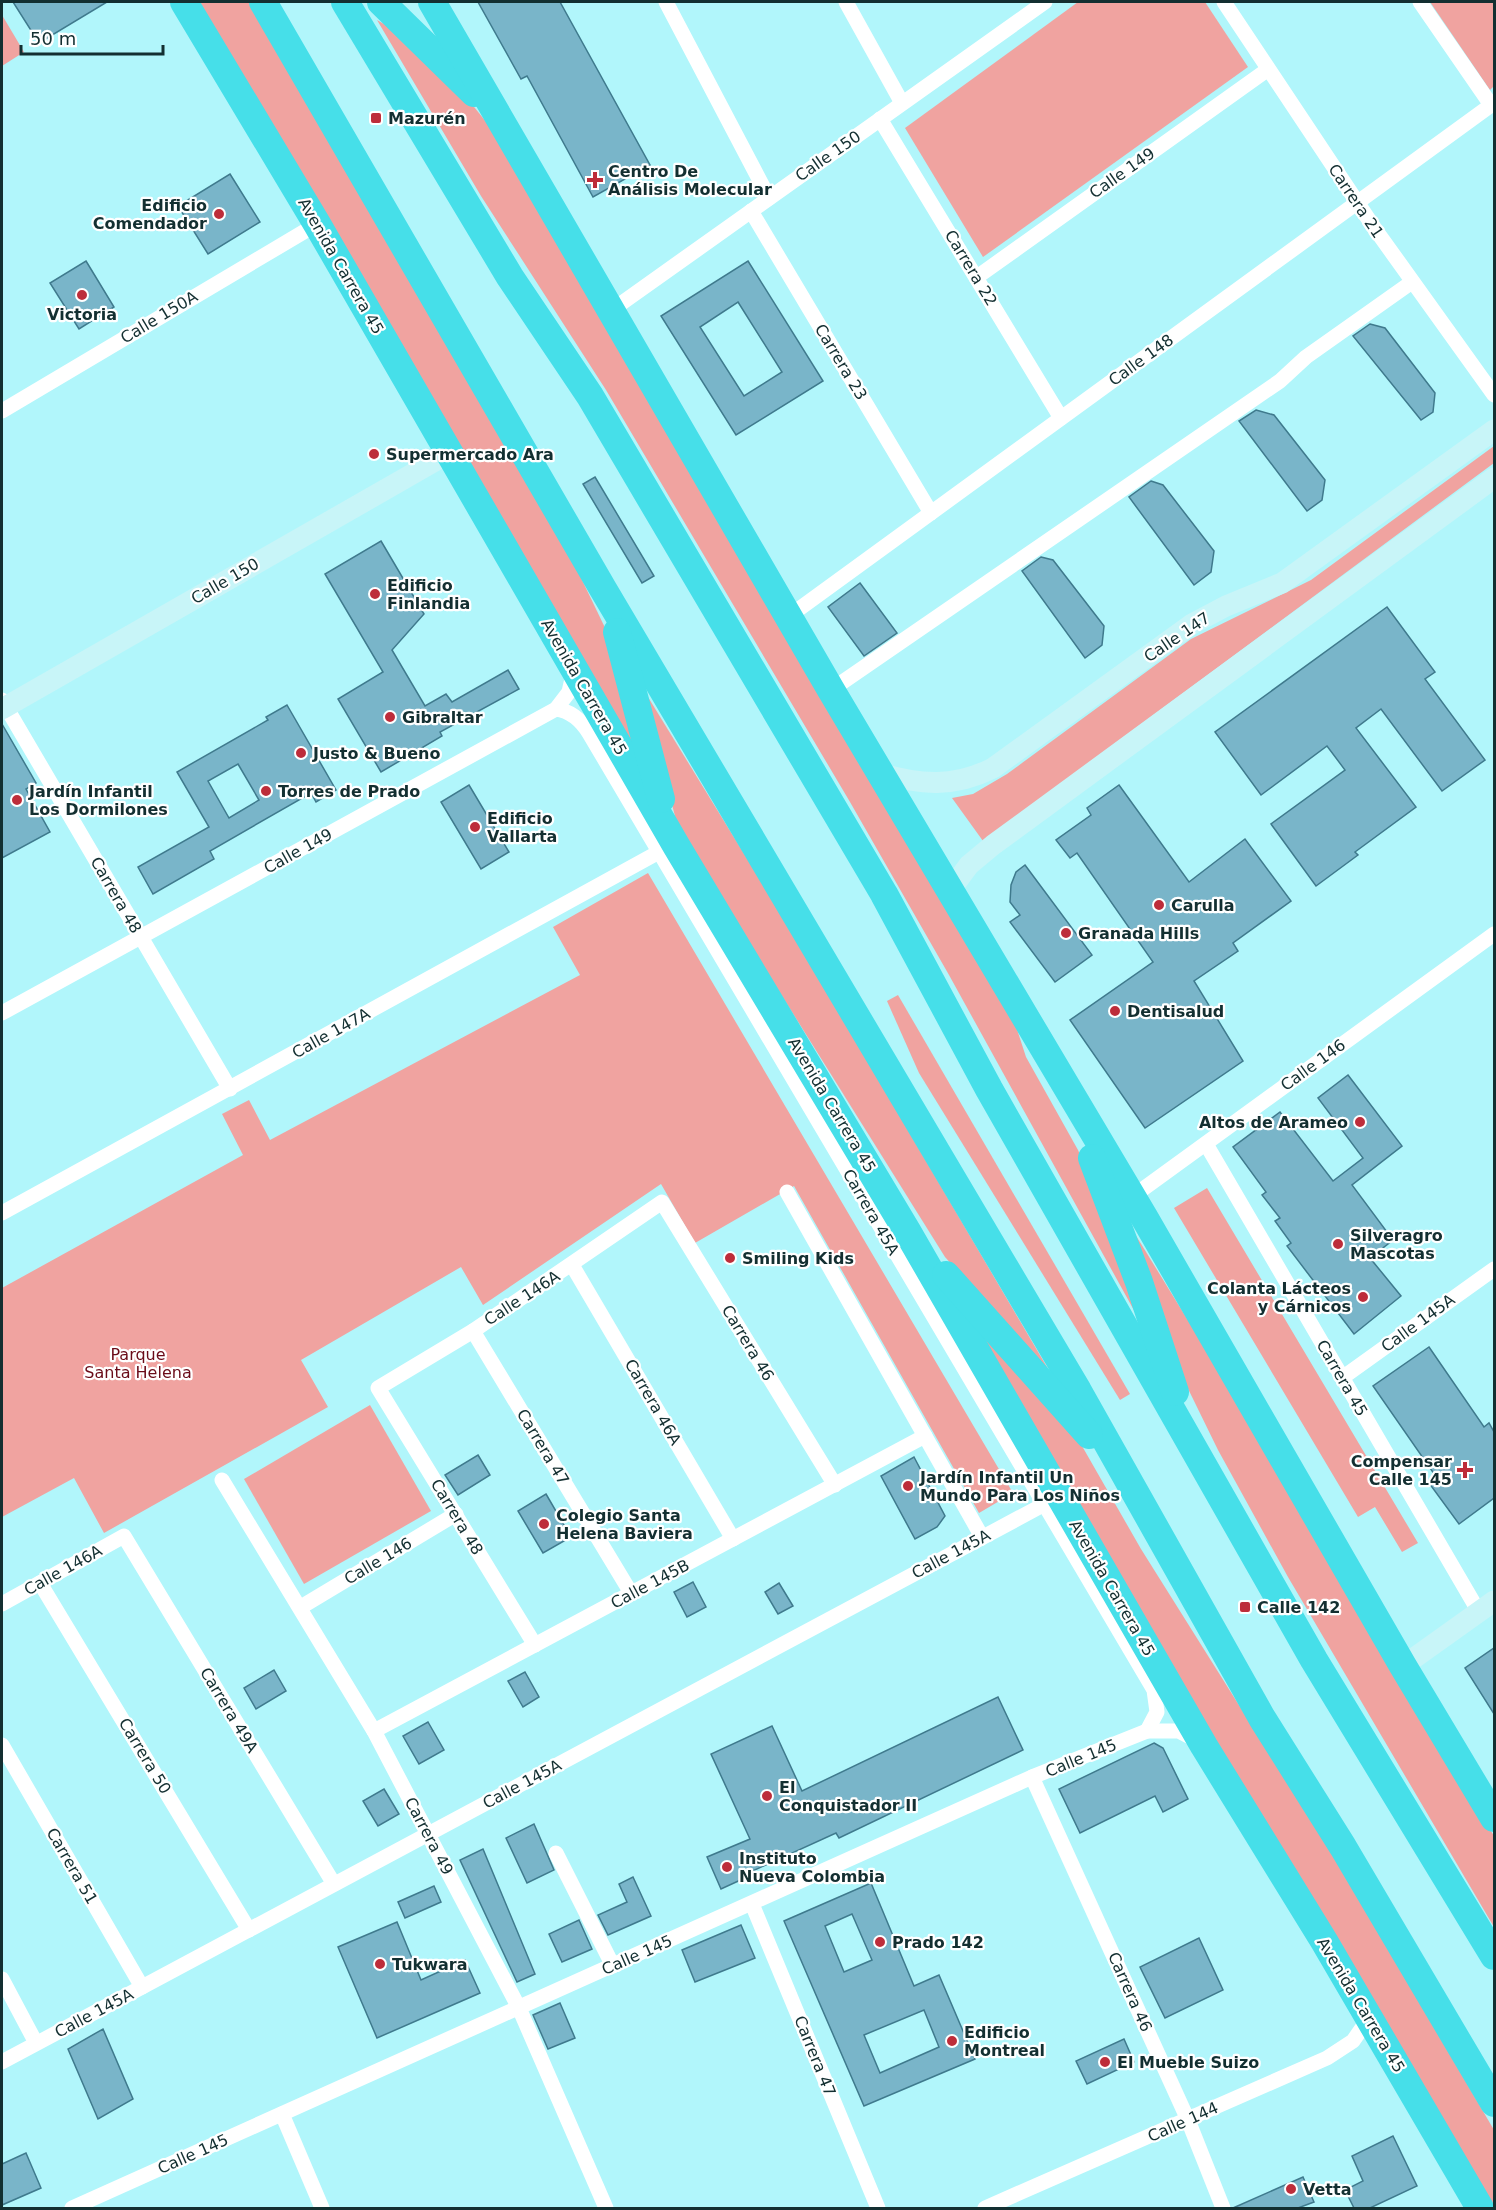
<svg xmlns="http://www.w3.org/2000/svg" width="1496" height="2210" viewBox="0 0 1496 2210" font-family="'DejaVu Sans',sans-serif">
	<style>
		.green { fill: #f0a3a0 }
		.building { fill: #79b5c9; stroke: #3f7a8d; stroke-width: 1.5; fill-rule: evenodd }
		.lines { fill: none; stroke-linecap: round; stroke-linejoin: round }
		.street { stroke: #fff; stroke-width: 15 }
		.secondary { stroke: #c8f5f8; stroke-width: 21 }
		.highway { stroke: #46dfe9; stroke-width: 28 }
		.poi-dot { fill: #bd2d3a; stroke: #fff; stroke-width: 2 }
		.labels { text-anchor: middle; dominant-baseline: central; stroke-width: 4.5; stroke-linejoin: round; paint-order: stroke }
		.poi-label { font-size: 16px; font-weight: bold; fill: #132f31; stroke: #fff; text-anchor: start }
		.street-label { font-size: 16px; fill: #132f31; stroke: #fff }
		.park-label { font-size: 16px; fill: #6a0b18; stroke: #fff }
	</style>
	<rect width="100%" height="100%" fill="#b1f6fb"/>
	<g class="green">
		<polygon points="196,2 249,2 571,557 608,634 645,772"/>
		<polygon points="1078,2 1205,2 1248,67 983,257 905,128"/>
		<polygon points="1430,2 1494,2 1494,86 1490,90"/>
		<polygon points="2,15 24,52 2,66"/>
		<path d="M377 20C426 47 466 95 500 140L1012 1014 1026 1057 1078 1150 1112 1227 1136 1314 949 975 850 802 606 390 481 196Z"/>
		<polygon points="1494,446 1494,463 983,841 952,798 973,794 1007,774 1191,639 1311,580"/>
		<polygon points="640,684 781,914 1054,1379 945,1257 679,831"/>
		<polygon points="648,873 1013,1493 979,1513 794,1186 695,1243 661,1184 483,1305 461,1267 301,1360 328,1407 104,1533 74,1478 2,1517 2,1288 243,1155 222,1114 249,1100 270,1140 580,975 553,927"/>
		<polygon points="898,995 1130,1394 1120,1400 919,1073 887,1001"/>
		<polygon points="1207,1188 1418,1543 1402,1552 1375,1507 1358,1517 1174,1208"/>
		<polygon points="1135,1234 1270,1454 1385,1656 1494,1836 1494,1927 1288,1577 1218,1450 1173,1358"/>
		<polygon points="963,1307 1078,1439 1141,1549 1335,1858 1494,2130 1494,2208 1486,2208"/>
		<polygon points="370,1405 431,1511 304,1584 244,1479"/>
	</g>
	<g class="building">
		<polygon points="13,2 107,2 39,43"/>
		<polygon points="478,2 560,2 650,165 593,197 527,76 521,79"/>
		<polygon points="230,174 260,222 208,254 178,206"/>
		<polygon points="86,261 114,307 79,329 50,283"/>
		<path d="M748 261 823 381 736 435 661 316ZM738 302 782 372 744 396 700 327Z"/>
		<polygon points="1370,324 1385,328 1435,393 1433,412 1421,420 1353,336"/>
		<polygon points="1256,410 1274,415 1325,480 1322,500 1307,511 1239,421"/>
		<polygon points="595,477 654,576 642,583 583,484"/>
		<polygon points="1151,481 1163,485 1214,551 1211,572 1194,585 1129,497"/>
		<polygon points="381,541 424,614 392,650 425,706 446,694 452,702 508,670 519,689 440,732 442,736 381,772 338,699 383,672 325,574"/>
		<polygon points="1041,557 1053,560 1104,626 1102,645 1085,658 1022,571"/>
		<polygon points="860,583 897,633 864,656 828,607"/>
		<polygon points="1387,607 1435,672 1425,679 1485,760 1442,791 1381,709 1356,728 1416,807 1355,852 1358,855 1316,886 1271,824 1345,770 1327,746 1261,795 1215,732"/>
		<path d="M287 705 336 790 316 802 311 793 210 851 214 859 153 894 138 867 209 827 177 772 268 720 266 717ZM238 764 259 800 229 818 208 781Z"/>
		<polygon points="2,724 36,783 26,789 50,832 2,858"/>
		<polygon points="469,785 509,852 481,869 441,802"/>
		<polygon points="1119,785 1189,882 1245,839 1291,901 1233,943 1238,951 1194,981 1243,1061 1145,1128 1070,1020 1153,962 1077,853 1070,858 1056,840 1091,815 1087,808"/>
		<polygon points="1025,865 1092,955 1055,982 1010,922 1020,915 1010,902 1011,885 1016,872"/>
		<polygon points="1348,1075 1402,1146 1352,1185 1393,1240 1370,1258 1401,1296 1354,1334 1287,1246 1291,1243 1275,1221 1280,1218 1262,1195 1266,1192 1233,1147 1280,1112 1333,1181 1363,1158 1318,1098"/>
		<polygon points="1429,1347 1484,1427 1489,1423 1494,1432 1494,1498 1459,1524 1429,1483 1437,1478 1373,1386"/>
		<polygon points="478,1455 490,1475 458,1495 445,1475"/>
		<polygon points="914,1457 945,1516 937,1527 915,1539 881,1476"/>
		<polygon points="546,1494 571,1537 543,1553 518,1511"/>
		<polygon points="693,1582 706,1607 687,1617 674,1592"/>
		<polygon points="779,1583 793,1606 778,1614 765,1592"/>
		<polygon points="1494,1648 1494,1714 1465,1668"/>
		<polygon points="274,1670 286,1691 256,1709 244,1688"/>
		<polygon points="525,1672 539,1697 523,1707 508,1681"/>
		<polygon points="998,1697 1023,1750 839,1838 836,1833 746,1874 747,1877 721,1889 707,1857 750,1839 711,1754 772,1726 802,1791"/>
		<polygon points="428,1722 444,1750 419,1764 403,1736"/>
		<polygon points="1154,1743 1163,1748 1188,1799 1163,1812 1155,1796 1080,1833 1059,1789"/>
		<polygon points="384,1789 399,1814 378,1826 363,1801"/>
		<polygon points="534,1824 554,1870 527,1883 506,1838"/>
		<polygon points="483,1849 535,1974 517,1982 460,1860"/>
		<polygon points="633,1877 651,1916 608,1935 598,1915 627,1902 619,1884"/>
		<path d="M871 1883 914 1986 939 1975 975 2059 864 2106 784 1921ZM852 1914 872 1960 844 1972 825 1926ZM924 2010 939 2047 880 2073 864 2035Z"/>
		<polygon points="434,1886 441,1902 405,1918 398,1902"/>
		<polygon points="579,1920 592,1949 562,1962 549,1934"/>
		<polygon points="397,1922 421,1980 465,1960 480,1993 377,2038 338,1947"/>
		<polygon points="741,1925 755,1958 695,1982 682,1950"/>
		<polygon points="1199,1938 1223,1990 1165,2018 1140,1967"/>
		<polygon points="560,2003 575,2038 548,2049 533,2015"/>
		<polygon points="103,2029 133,2099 98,2119 68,2049"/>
		<polygon points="1124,2039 1134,2062 1087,2084 1076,2061"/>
		<polygon points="1393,2136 1417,2186 1370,2208 1354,2208 1345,2190 1363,2181 1352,2156"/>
		<polygon points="26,2153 41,2188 2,2205 2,2164"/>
		<polygon points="1303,2177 1314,2202 1298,2208 1233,2208"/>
	</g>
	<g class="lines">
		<g class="street">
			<polyline points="666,2 769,198"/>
			<polyline points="846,2 902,103"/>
			<polyline points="1224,2 1375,229 1494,395"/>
			<polyline points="1420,2 1491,105"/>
			<polyline points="880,119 1061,418"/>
			<polyline points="751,211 931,513"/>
			<polyline points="977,277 1267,70"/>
			<polyline points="612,310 1045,2"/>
			<polyline points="2,411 317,224"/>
			<polyline points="788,617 1494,103"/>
			<polyline points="831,690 1280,381 1306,357 1412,282"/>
			<polyline points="2,700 230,1089"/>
			<path d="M556 709C571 711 581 720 589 733L1154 1690 1157 1712 1147 1731"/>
			<polyline points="2,1013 556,709 569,692 574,670"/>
			<polyline points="1206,1144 1479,1612"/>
			<polyline points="787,1192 982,1537"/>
			<polyline points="1132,1197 1494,934"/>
			<polyline points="2,1213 659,852"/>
			<polyline points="572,1265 733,1539"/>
			<polyline points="473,1331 631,1593"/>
			<polyline points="1342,1378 1494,1269"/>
			<polyline points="222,1480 374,1731 519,2008 606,2208"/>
			<polyline points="40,1583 249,1930"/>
			<polyline points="2,1604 124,1536 334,1884"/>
			<polyline points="301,1607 456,1514"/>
			<polyline points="535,1645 378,1388 473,1331 662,1202 835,1485"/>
			<polyline points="374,1731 925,1436"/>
			<polyline points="2,1745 142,1987"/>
			<polyline points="1032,1777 1188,2120 1223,2208"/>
			<polyline points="556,1853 613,1966"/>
			<polyline points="752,1904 878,2208"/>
			<polyline points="2,1979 36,2043"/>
			<polyline points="2,2062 1043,1505"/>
			<polyline points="282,2114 322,2208"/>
			<polyline points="72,2208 1032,1777 1147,1731 1179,1731 1198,1741"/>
			<polyline points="985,2208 1327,2058 1353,2041 1369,2018"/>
		</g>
		<g class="secondary">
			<polyline points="2,709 449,453"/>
			<path d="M879 773C920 785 954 788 993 768L1192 624 1226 606 1282 583 1494 430"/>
			<polyline points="949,892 969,865 993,845 1494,478"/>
			<polyline points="1403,1666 1494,1601"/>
		</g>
		<g class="highway">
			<polyline points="184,2 317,224 677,847 907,1231 1204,1746 1324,1941 1480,2208"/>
			<polyline points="263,2 603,589 1078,1391 1262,1718 1343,1847 1494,2103"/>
			<polyline points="345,2 510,277 590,396 884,894 989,1089 1314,1660 1494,1956"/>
			<polyline points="381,2 474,93"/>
			<polyline points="432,2 831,690 1144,1217 1403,1666 1494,1818"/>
			<polyline points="617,632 661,799"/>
			<polyline points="1092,1158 1139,1282 1175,1392"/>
			<polyline points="946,1275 1089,1435"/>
		</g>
	</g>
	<g class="poi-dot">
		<rect x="370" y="112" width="12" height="12" rx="3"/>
		<path d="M592 171h6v6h6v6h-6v6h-6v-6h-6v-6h6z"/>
		<circle cx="219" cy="214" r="6"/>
		<circle cx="82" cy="295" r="6"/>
		<circle cx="374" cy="454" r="6"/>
		<circle cx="375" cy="594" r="6"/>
		<circle cx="390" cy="717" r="6"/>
		<circle cx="301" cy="753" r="6"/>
		<circle cx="266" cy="791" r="6"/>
		<circle cx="17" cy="800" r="6"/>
		<circle cx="475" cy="827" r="6"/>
		<circle cx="1159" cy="905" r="6"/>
		<circle cx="1066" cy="933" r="6"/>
		<circle cx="1115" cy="1011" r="6"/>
		<circle cx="1360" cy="1122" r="6"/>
		<circle cx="1338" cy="1244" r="6"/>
		<circle cx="730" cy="1258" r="6"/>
		<circle cx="1363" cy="1297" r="6"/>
		<path d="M1462 1461h6v6h6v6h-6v6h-6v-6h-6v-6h6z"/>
		<circle cx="908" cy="1486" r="6"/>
		<circle cx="544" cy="1524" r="6"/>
		<rect x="1239" y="1601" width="12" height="12" rx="3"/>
		<circle cx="767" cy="1796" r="6"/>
		<circle cx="727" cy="1867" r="6"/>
		<circle cx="880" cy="1942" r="6"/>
		<circle cx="380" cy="1964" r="6"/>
		<circle cx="952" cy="2041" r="6"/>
		<circle cx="1105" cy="2062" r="6"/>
		<circle cx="1291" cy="2189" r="6"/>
	</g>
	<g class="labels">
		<g class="poi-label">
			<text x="388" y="118">Mazurén</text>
			<text x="608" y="171">Centro De<tspan x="608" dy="18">Análisis Molecular</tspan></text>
			<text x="207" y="205" text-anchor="end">Edificio<tspan x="207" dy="18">Comendador</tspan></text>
			<text x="82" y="314" text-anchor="middle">Victoria</text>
			<text x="386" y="454">Supermercado Ara</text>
			<text x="387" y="585">Edificio<tspan x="387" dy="18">Finlandia</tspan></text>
			<text x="402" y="717">Gibraltar</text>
			<text x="313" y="753">Justo &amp; Bueno</text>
			<text x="29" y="791">Jardín Infantil<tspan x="29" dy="18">Los Dormilones</tspan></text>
			<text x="278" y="791">Torres de Prado</text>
			<text x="487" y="818">Edificio<tspan x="487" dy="18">Vallarta</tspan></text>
			<text x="1171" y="905">Carulla</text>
			<text x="1078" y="933">Granada Hills</text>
			<text x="1127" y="1011">Dentisalud</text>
			<text x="1348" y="1122" text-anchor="end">Altos de Arameo</text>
			<text x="1350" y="1235">Silveragro<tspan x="1350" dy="18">Mascotas</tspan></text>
			<text x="742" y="1258">Smiling Kids</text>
			<text x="1351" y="1288" text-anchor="end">Colanta Lácteos<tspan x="1351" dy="18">y Cárnicos</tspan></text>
			<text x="1452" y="1461" text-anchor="end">Compensar<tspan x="1452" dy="18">Calle 145</tspan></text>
			<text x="920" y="1477">Jardín Infantil Un<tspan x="920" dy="18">Mundo Para Los Niños</tspan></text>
			<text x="556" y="1515">Colegio Santa<tspan x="556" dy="18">Helena Baviera</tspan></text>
			<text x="1257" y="1607">Calle 142</text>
			<text x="779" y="1787">El<tspan x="779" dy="18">Conquistador II</tspan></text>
			<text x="739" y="1858">Instituto<tspan x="739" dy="18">Nueva Colombia</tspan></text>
			<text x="892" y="1942">Prado 142</text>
			<text x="392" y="1964">Tukwara</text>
			<text x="964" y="2032">Edificio<tspan x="964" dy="18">Montreal</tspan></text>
			<text x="1117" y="2062">El Mueble Suizo</text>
			<text x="1303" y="2189">Vetta</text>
		</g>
		<g class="street-label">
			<text transform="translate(828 156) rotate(-35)">Calle 150</text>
			<text transform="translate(1122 173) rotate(-35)">Calle 149</text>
			<text transform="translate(1356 201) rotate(56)">Carrera 21</text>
			<text transform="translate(341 266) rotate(60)">Avenida Carrera 45</text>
			<text transform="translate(971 268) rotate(59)">Carrera 22</text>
			<text transform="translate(159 317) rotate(-31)">Calle 150A</text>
			<text transform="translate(1141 360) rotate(-36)">Calle 148</text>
			<text transform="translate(841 362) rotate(59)">Carrera 23</text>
			<text transform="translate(225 581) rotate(-30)">Calle 150</text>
			<text transform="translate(1177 637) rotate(-34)">Calle 147</text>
			<text transform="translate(584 687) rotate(60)">Avenida Carrera 45</text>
			<text transform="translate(298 851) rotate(-29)">Calle 149</text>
			<text transform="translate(116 895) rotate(60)">Carrera 48</text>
			<text transform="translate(331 1033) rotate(-29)">Calle 147A</text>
			<text transform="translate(1313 1065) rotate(-36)">Calle 146</text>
			<text transform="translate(832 1105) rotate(59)">Avenida Carrera 45</text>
			<text transform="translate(871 1212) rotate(60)">Carrera 45A</text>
			<text transform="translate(522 1298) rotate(-33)">Calle 146A</text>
			<text transform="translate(1418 1323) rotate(-36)">Calle 145A</text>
			<text transform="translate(748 1343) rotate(59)">Carrera 46</text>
			<text transform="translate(1342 1378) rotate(60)">Carrera 45</text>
			<text transform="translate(653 1402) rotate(60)">Carrera 46A</text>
			<text transform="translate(543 1447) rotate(59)">Carrera 47</text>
			<text transform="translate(457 1517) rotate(59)">Carrera 48</text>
			<text transform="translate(951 1554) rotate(-28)">Calle 145A</text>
			<text transform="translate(378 1561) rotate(-31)">Calle 146</text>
			<text transform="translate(63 1570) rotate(-29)">Calle 146A</text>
			<text transform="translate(650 1584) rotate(-28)">Calle 145B</text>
			<text transform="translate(1112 1588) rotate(60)">Avenida Carrera 45</text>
			<text transform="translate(229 1710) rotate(59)">Carrera 49A</text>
			<text transform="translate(145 1756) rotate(59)">Carrera 50</text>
			<text transform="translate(1081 1758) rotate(-22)">Calle 145</text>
			<text transform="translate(522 1784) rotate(-28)">Calle 145A</text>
			<text transform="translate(429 1836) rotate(62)">Carrera 49</text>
			<text transform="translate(72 1866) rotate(60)">Carrera 51</text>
			<text transform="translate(637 1955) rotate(-24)">Calle 145</text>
			<text transform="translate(1130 1992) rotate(66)">Carrera 46</text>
			<text transform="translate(1361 2005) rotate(59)">Avenida Carrera 45</text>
			<text transform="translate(94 2013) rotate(-28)">Calle 145A</text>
			<text transform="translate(815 2056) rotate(68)">Carrera 47</text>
			<text transform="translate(1183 2122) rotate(-24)">Calle 144</text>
			<text transform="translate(193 2154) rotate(-24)">Calle 145</text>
		</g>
		<g class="park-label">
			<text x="138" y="1354">Parque<tspan x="138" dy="18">Santa Helena</tspan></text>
		</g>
	</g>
	<rect width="1496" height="2210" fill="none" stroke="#132f31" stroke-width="6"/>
	<path d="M21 45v9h142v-9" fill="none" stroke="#132f31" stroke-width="3"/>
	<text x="30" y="45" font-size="18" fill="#132f31" stroke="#ffffff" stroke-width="4.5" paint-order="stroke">50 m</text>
</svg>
